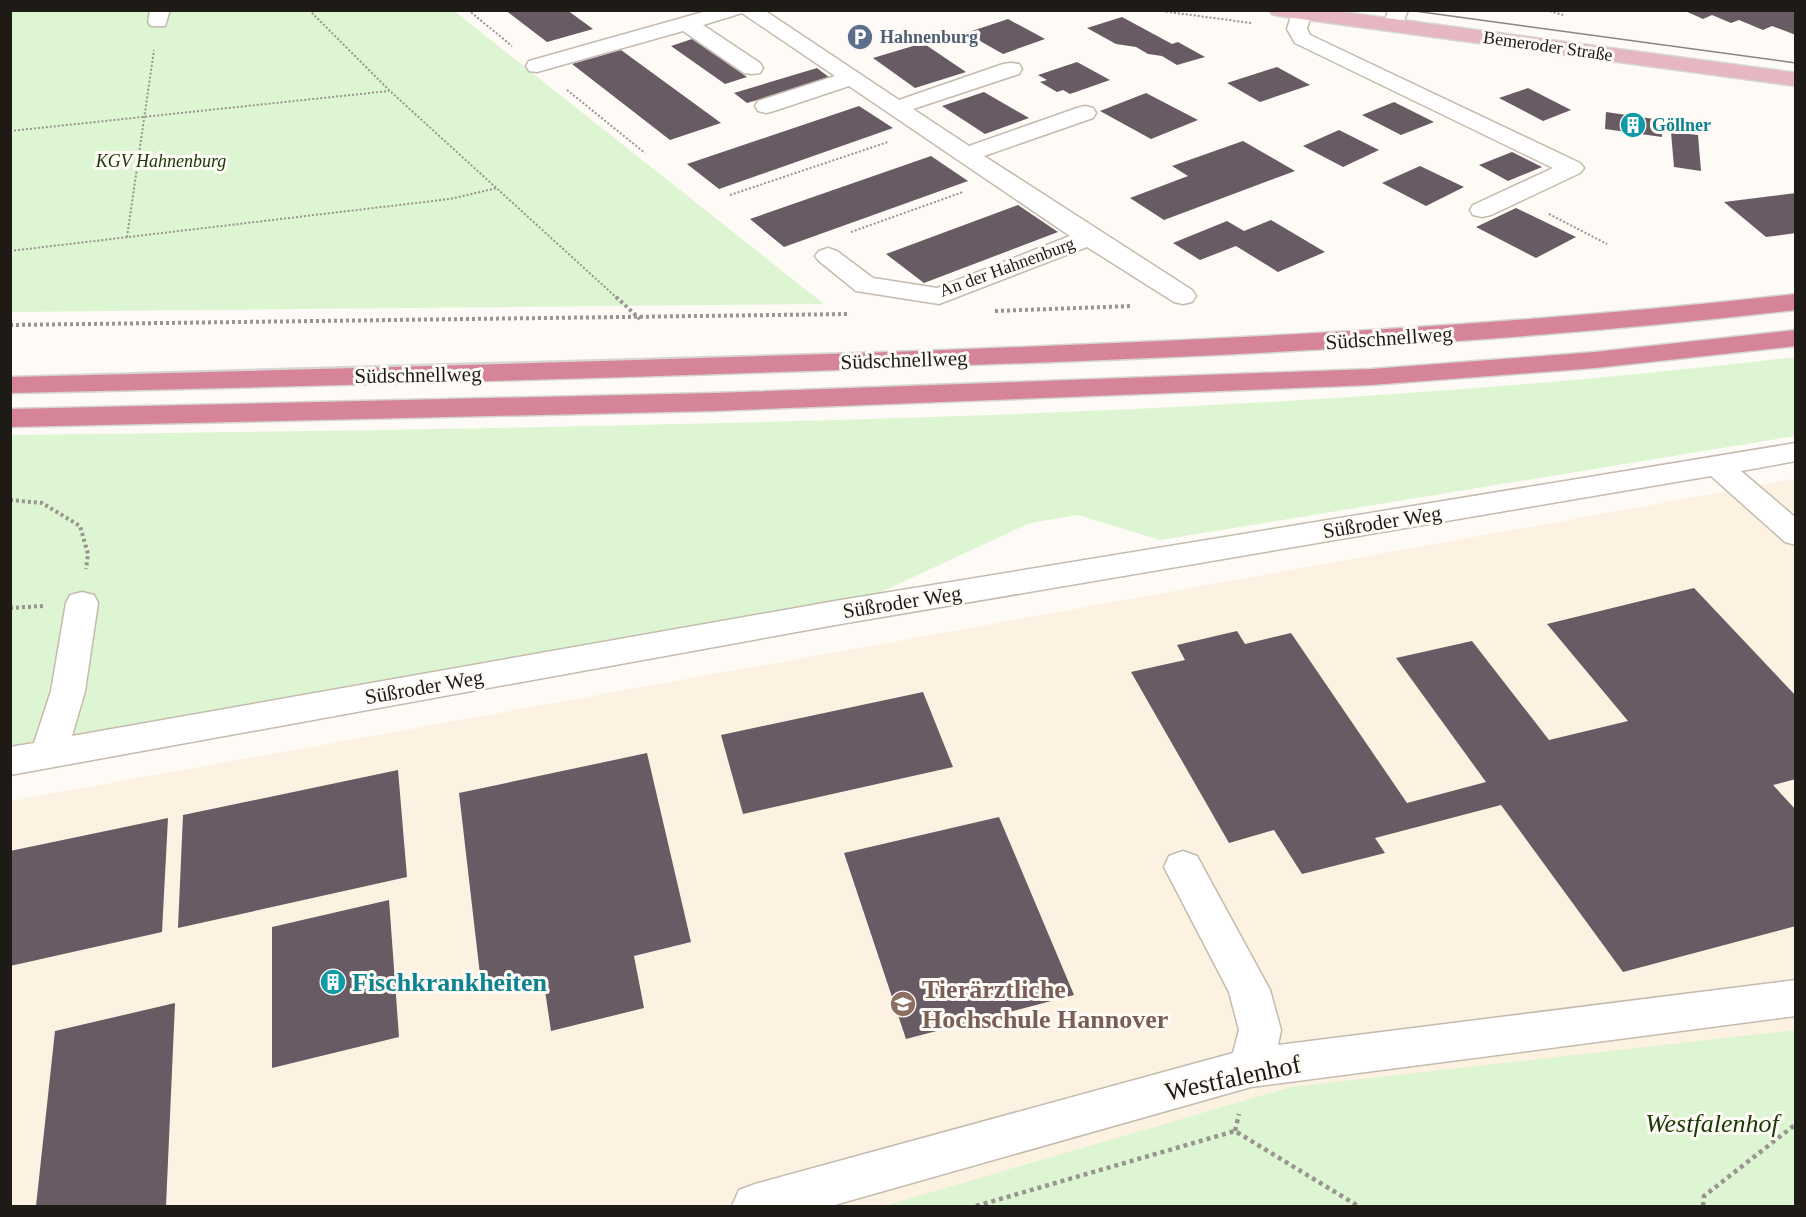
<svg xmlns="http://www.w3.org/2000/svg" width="1806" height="1217" viewBox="0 0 1806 1217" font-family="Georgia,serif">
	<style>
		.built { fill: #fdf2e2 }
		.green { fill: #ddf5d2 }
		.building { fill: #685b63 }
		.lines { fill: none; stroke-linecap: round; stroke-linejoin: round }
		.minor-casing { stroke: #c4bbae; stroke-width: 3 }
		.major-casing { stroke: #d6d6d5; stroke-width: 3 }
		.highway-casing { stroke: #d6d6d5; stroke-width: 3 }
		.path-far2 { stroke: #98948f; stroke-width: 2; stroke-dasharray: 2 2; stroke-linecap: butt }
		.path-far1 { stroke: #98948f; stroke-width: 4; stroke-dasharray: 3 3; stroke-linecap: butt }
		.path { stroke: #98948f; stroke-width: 4.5; stroke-dasharray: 4 4; stroke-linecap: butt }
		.minor { fill: #fff; fill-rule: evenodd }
		.major { fill: #e6b6c2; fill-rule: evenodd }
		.highway { fill: #d68599; fill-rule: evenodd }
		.tram { stroke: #898580; stroke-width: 1.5 }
		.labels { text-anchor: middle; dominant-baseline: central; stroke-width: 6; stroke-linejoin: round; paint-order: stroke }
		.far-service-label { font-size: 18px; font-weight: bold; fill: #4e5e75; stroke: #fefaf5; text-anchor: start }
		.far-street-label { font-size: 18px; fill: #1e1a15; stroke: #fefaf5 }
		.far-culture-label { font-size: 18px; font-weight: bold; fill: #0d838f; stroke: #fefaf5; text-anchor: start }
		.far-park-label { font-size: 18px; font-style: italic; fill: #193803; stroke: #fefaf5 }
		.street-label { font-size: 21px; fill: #1e1a15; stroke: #fefaf5 }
		.near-culture-label { font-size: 26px; font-weight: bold; fill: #0d838f; stroke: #fefaf5; text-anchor: start }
		.near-education-label { font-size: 26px; font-weight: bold; fill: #785e54; stroke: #fefaf5; text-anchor: start }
		.near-street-label { font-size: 26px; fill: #1e1a15; stroke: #fefaf5 }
		.near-park-label { font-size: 26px; font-style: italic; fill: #193803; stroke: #fefaf5 }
	</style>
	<rect width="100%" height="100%" fill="#fefaf5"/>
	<polygon class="built" points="1795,479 1795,1206 11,1206 11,801"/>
	<g class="green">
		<polygon points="10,11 454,11 824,304 11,312"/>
		<path d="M1795 357V436L1160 540 1078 515 1030 523 866 599 11 754V435C328 431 645 427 962 416 1240 406 1519 390 1795 357Z"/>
		<polygon points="1795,1030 1795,1206 884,1206 1291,1087"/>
	</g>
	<g class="building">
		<polygon points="505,10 567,10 593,29 547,42"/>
		<polygon points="1683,10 1796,10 1796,35 1772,26 1763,30 1739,20 1731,23 1712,15 1703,19"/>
		<polygon points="1122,17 1172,44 1178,42 1205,57 1177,65 1162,56 1148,54 1136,47 1116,44 1087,28"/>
		<polygon points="1008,19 1045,39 1003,54 966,33"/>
		<polygon points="692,39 747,77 725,84 671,46"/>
		<polygon points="923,43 966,72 915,88 873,58"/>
		<polygon points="621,50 721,123 670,140 572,64"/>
		<polygon points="1077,62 1110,80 1070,94 1063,90 1057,92 1040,82 1047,80 1038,75"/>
		<polygon points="1277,67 1310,85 1260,102 1227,83"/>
		<polygon points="817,68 830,78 747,103 734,93"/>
		<polygon points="1528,88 1571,110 1543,121 1499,98"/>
		<polygon points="984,92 1029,118 985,134 942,106"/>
		<polygon points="1146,93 1198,120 1151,139 1100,111"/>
		<polygon points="1394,102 1434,122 1401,135 1362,115"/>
		<polygon points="859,106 893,128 719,189 687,164"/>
		<polygon points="1606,112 1661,120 1662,137 1605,129"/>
		<polygon points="1339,130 1379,150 1343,167 1303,146"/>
		<polygon points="1671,132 1698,135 1701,171 1674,167"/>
		<polygon points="1243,141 1295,171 1164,220 1130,198 1188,176 1172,166"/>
		<polygon points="1512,152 1542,167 1508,181 1479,165"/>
		<polygon points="931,156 968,181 784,247 750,219"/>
		<polygon points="1420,166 1464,187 1426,206 1382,183"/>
		<polygon points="1796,193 1796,233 1766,237 1724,202"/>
		<polygon points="1018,205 1058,232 924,283 886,254"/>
		<polygon points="1516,208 1576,237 1536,258 1476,227"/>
		<polygon points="1271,220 1325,252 1278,272 1236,246 1200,260 1173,243 1227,221 1244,231"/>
		<polygon points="1694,588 1796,696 1796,779 1773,785 1796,810 1796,926 1623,972 1501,805 1375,838 1385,853 1302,874 1274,830 1229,843 1131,672 1185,660 1177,645 1237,631 1245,644 1291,633 1407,803 1486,782 1396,658 1472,641 1549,740 1628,721 1547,624"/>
		<polygon points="923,692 953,767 743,814 721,735"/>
		<polygon points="647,753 691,942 634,956 644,1008 551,1031 543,977 482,992 459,793"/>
		<polygon points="398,770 407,877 178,928 183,815"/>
		<polygon points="999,817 1074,995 906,1039 844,853"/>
		<polygon points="168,818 162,932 10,966 10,851"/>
		<polygon points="389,900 399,1037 272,1068 272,927"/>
		<polygon points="175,1003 166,1206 36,1206 55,1031"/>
	</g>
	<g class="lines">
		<g class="minor-casing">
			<g id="minor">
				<polygon points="150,10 170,10 165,26 151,26 148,22"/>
				<polygon points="710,10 764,10 899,100 1003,64 1011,63 1019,64 1022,69 1019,74 913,109 969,146 1077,108 1085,106 1093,108 1096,113 1093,118 984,156 1192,290 1196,296 1192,302 1183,304 1174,302 1087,247 939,304 856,291 819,261 815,256 819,251 828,248 837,251 873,278 937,288 1070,236 849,86 774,111 766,113 758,111 755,106 758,101 835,76 742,13 703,25 760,63 763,68 760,73 752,74 744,73 683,31 537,72 529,71 526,66 529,61"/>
				<polygon points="1293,10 1309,10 1311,13 1307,29 1310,35 1580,163 1584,168 1580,173 1491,215 1482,217 1473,215 1470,210 1473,205 1553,168 1295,43 1287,29"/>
				<polygon points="1388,10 1408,10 1401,29 1387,29 1384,25"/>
				<polygon points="1796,443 1796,461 1741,471 1796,518 1796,545 1785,542 1711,476 835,625 10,775 10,747 34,743 51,691 66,603 70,595 82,592 94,595 98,603 85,691 72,736 835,601"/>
				<polygon points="1183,851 1197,856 1270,990 1281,1030 1278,1045 1796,980 1796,1016 1251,1087 831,1206 732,1206 739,1190 755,1184 1233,1053 1239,1030 1229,992 1164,867 1169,856"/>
			</g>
		</g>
		<g class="major-casing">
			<polygon id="major" points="1269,10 1327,10 1796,73 1796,86 1279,16 1272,14"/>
		</g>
		<g class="highway-casing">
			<g id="highway">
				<path d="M1796 294V310C1513 343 1229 356 944 366 633 378 322 386 10 393V377C322 369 633 361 944 350 1229 339 1513 326 1796 294Z"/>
				<polygon points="1796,330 1796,346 1595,368 1371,385 713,411 10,427 10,409 713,393 1371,369 1595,352"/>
			</g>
		</g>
		<g class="path-far2">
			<polyline points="309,10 390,91 618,299"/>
			<polyline points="468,10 512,46"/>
			<polyline points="1154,10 1251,23"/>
			<polyline points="1546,10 1563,15"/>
			<polyline points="567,90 645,153"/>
			<polyline points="10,131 389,91"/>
			<polyline points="730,195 888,142"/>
			<polyline points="1549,214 1607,244"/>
			<polyline points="851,232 963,192"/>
			<polyline points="127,237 154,50"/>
			<polyline points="10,251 450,199 497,188"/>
		</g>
		<g class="path-far1">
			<polyline points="616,297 640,319"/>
			<polyline points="995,311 1132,306"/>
			<polyline points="10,325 850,314"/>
			<polyline points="10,500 42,503 80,526 88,554 86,569"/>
			<polyline points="10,608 43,606"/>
		</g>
		<g class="path">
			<polyline points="1235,1131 1239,1114"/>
			<polyline points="976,1206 1235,1131 1358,1206"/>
			<polyline points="1703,1206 1704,1196 1796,1124"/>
		</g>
		<use href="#minor" class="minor"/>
		<use href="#major" class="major"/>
		<use href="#highway" class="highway"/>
		<polyline class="tram" points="1407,10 1796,63"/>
	</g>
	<defs>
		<g id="parking-disc" transform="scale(1.35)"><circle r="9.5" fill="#5c6f8a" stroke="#fefaf5"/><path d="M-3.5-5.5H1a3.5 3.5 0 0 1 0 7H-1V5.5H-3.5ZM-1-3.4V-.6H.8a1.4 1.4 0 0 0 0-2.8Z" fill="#fff"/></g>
		<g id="building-disc" transform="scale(1.35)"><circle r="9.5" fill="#0f9aa8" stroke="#fefaf5"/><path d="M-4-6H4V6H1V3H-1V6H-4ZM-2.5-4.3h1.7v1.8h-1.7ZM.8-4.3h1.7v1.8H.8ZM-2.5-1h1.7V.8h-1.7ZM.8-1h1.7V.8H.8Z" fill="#fff"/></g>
		<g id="university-disc" transform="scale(1.35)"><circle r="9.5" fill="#8d6e63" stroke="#fefaf5"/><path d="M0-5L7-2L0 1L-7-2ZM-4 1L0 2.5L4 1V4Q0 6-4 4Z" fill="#fff"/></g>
	</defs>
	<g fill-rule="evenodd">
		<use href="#parking-disc" x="860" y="37"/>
		<use href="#building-disc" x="1633" y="125"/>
		<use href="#building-disc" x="333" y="982"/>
		<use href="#university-disc" x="903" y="1004"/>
	</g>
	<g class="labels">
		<g class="far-service-label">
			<text x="880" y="37">Hahnenburg</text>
		</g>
		<g class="far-street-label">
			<text transform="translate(1548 46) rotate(8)">Bemeroder Straße</text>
			<text transform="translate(1007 267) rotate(-20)">An der Hahnenburg</text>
		</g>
		<g class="far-culture-label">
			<text x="1652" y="125">Göllner</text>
		</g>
		<g class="far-park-label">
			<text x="161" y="161">KGV Hahnenburg</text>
		</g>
		<g class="street-label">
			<text transform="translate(1389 338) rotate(-4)">Südschnellweg</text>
			<text transform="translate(904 360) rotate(-2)">Südschnellweg</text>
			<text transform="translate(418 375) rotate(-1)">Südschnellweg</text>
			<text transform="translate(1382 522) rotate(-9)">Süßroder Weg</text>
			<text transform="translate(902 602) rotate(-9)">Süßroder Weg</text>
			<text transform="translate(424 687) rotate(-10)">Süßroder Weg</text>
		</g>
		<g class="near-culture-label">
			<text x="352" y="982">Fischkrankheiten</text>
		</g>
		<g class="near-education-label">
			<text x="922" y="989">Tierärztliche<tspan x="922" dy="30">Hochschule Hannover</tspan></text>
		</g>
		<g class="near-street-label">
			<text transform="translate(1233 1078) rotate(-12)">Westfalenhof</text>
		</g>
		<g class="near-park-label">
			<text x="1712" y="1123">Westfalenhof</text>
		</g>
	</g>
	<rect width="1806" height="1217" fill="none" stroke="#1e1a15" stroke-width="24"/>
</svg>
